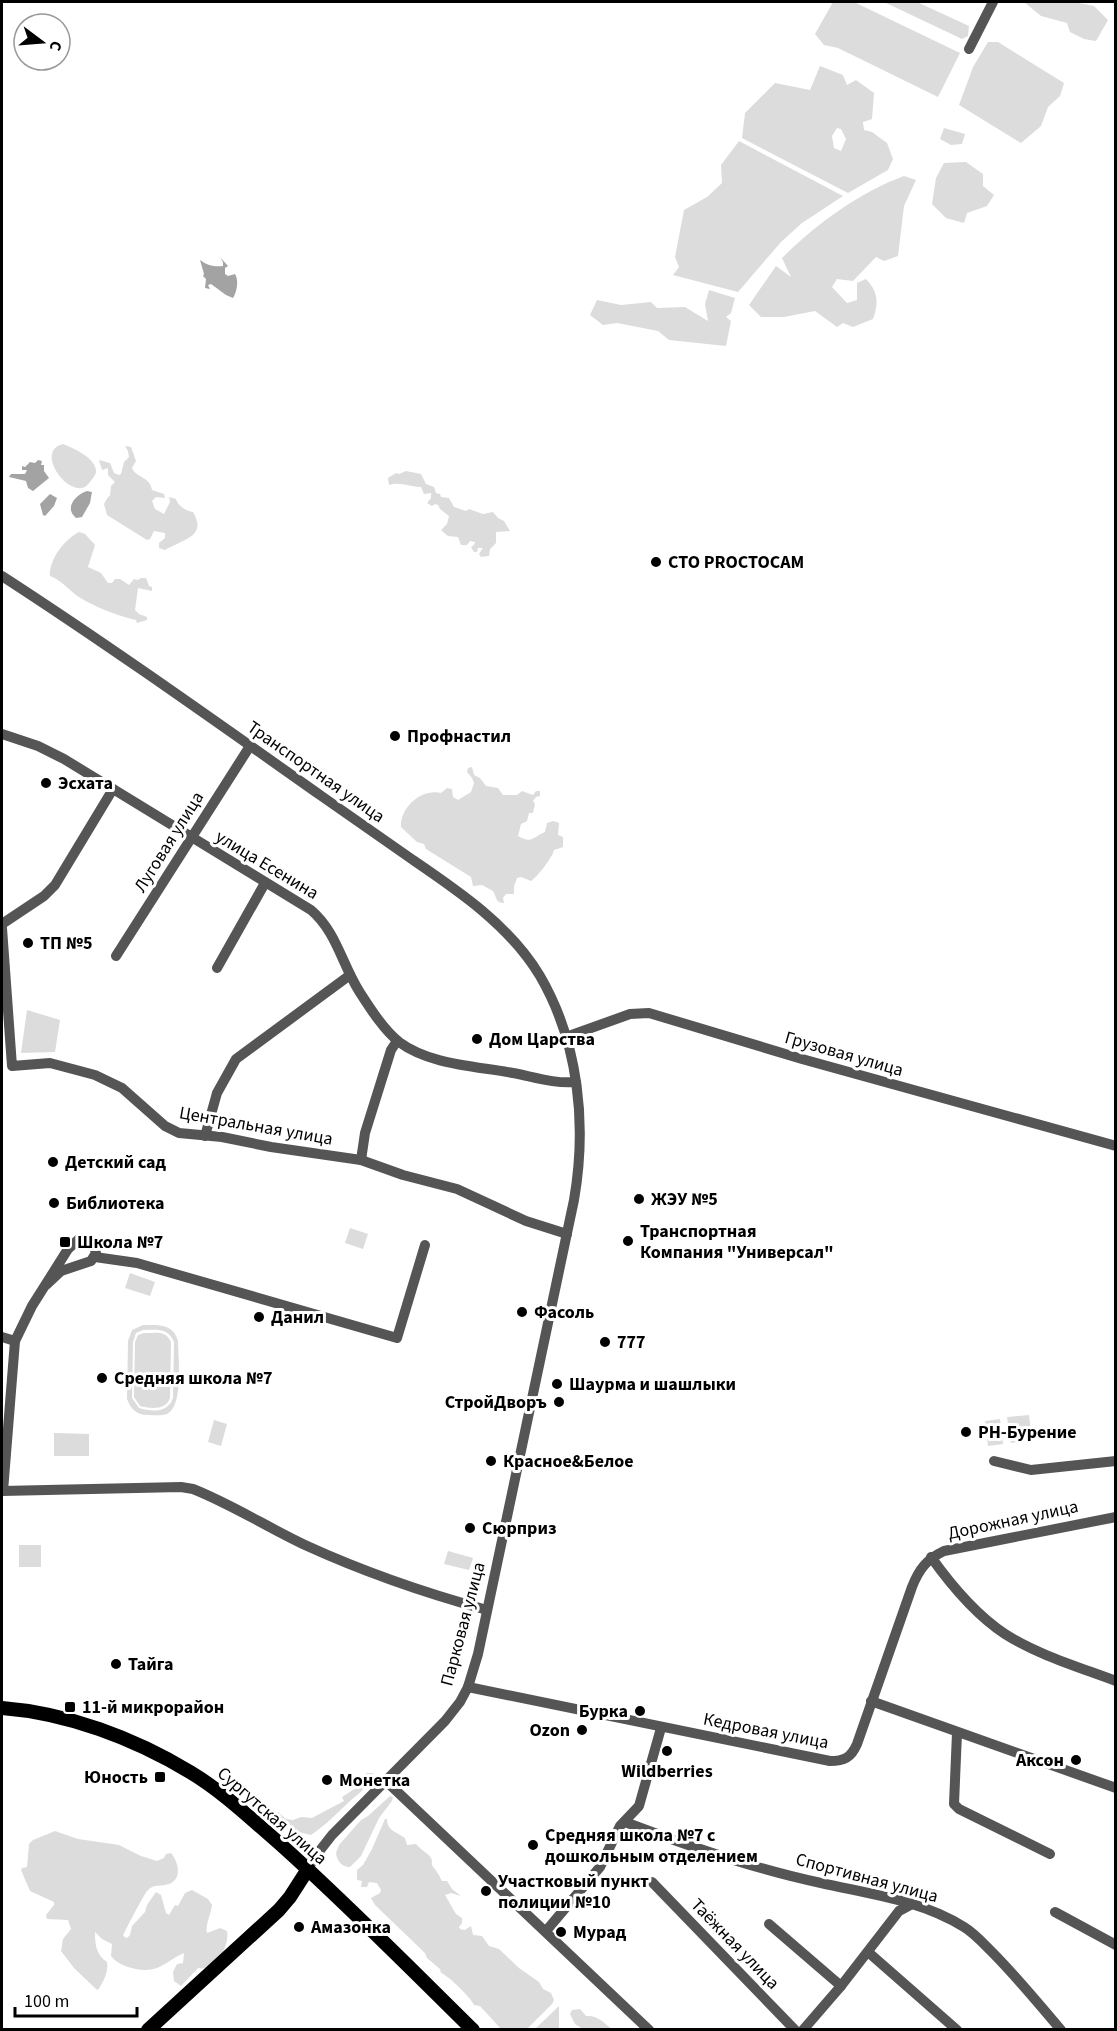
<svg xmlns="http://www.w3.org/2000/svg" width="1117" height="2031" viewBox="0 0 1117 2031" font-family="'Source Sans 3',sans-serif">
	<style>
		.green { fill: #dcdcdc; fill-rule: evenodd }
		.water { fill: #a3a3a3 }
		.lines { fill: none; stroke-linecap: round; stroke-linejoin: round }
		.minor { stroke: #555; stroke-width: 10 }
		.major { stroke: #000; stroke-width: 14 }
		.poi-dot { fill: #000; stroke: #fff; stroke-width: 2 }
		.labels { text-anchor: middle; dominant-baseline: central; stroke-width: 6; stroke-linejoin: round; paint-order: stroke }
		.poi-label { font-size: 18px; font-weight: bold; fill: #000; stroke: #fff; text-anchor: start }
		.street-label { font-size: 18px; fill: #000; stroke: #fff }
	</style>
	<rect width="100%" height="100%" fill="#fff"/>
	<g class="green">
		<polygon points="833,2 854,2 960,53 938,97 838,48 824,45 815,34"/>
		<polygon points="884,2 917,2 969,26 968,36 962,39"/>
		<polygon points="1024,2 1073,2 1094,6 1108,20 1096,41 1084,39 1070,32 1067,23 1041,16"/>
		<polygon points="988,42 998,42 1064,83 1060,96 1048,107 1041,126 1021,143 959,105 973,67"/>
		<path d="M820 66 843 75 847 85 856 80 874 93 872 119 863 122 864 130 872 132 887 143 893 159 888 170 848 193 742 138 745 113 775 83 810 90ZM837 128 841 129 846 139 841 151 834 148 832 136Z"/>
		<polygon points="944,128 965,134 962,144 951,145 940,139"/>
		<polygon points="739,141 843,196 802,223 781,242 738,292 673,275 679,267 675,257 684,210 707,197 722,183 721,165"/>
		<polygon points="966,162 983,174 983,186 994,195 987,206 967,213 964,223 946,218 932,204 936,178 944,163"/>
		<path d="M904 176 916 180 904 206 898 256 884 261 876 257 853 281 837 279 832 287 847 303 857 300V283L866 279C878 292 879 302 873 319L853 327 843 323 837 327 815 311 784 317H761L749 305 776 266 791 277 782 258C815 225 860 192 904 176Z"/>
		<polygon points="709,290 735,298 731,313 726,317 731,321 726,346 669,340 658,331 617,323 603,325 590,315 597,300 621,305 651,302 657,308 685,307 708,321 705,304"/>
		<path d="M63 444C73 448 94 457 96 470 97 474 92 479 90 482 86 487 83 489 78 488 60 486 38 450 63 444Z"/>
		<path d="M125 446 131 447 136 461 132 468C137 479 150 476 152 490L164 494 165 498 156 497 152 501 155 509 164 514 170 502 169 497 176 499C178 506 186 511 193 512 207 536 185 539 165 550L159 548V543L165 538V533L154 531 150 539 147 540 107 515 104 504 108 497 110 496 111 486 115 482 108 475V468L102 470 99 460 110 463 114 473 119 475 121 474 124 462 129 457 128 451Z"/>
		<path d="M406 471 421 474 426 484 434 487 436 493 440 494 441 497 449 498 454 507 466 511 469 509 483 514 493 512 498 518 504 521 510 531 496 532V543L490 549 489 556 481 557 479 554 483 548H478L477 552H474L471 547 474 545 475 542 470 541 467 545H461L458 537 448 536 441 530 447 524 449 516 440 509 438 505 435 504 432 506 427 503 431 498V493L424 494 421 487C411 487 399 481 389 485L388 478 396 473 399 474Z"/>
		<path d="M79 532 85 534 95 545 88 567 101 573 108 583H112L115 579H120L129 585 134 579 138 580 141 578H146L149 586 152 587V591L138 588 135 610 139 614 147 617V620L137 623 136 620C119 616 91 606 76 595 67 588 61 580 50 576 49 559 65 539 79 532Z"/>
		<path d="M472 767 474 775 480 778 486 786 498 788 503 795H517L522 791 533 795 536 791H540V796L536 797 533 801 535 804 533 813H529L527 821 521 824 518 836C532 844 533 837 545 832L547 823 553 821 559 823 558 835 563 837V847L554 850C552 858 538 876 531 881L521 877 517 878 514 886V894H506L503 898 504 903C495 903 497 897 493 891L482 885 473 886 471 877 426 849 424 844 417 842 401 827C400 807 422 788 441 793L447 788 452 789 453 797 458 800 471 792 474 783 472 778 467 772 468 768Z"/>
		<polygon points="27,1010 60,1020 55,1052 21,1053"/>
		<polygon points="350,1228 368,1234 363,1249 345,1243"/>
		<polygon points="130,1273 155,1282 150,1296 125,1288"/>
		<path d="M143 1325C158 1325 173 1323 178 1341 178 1358 184 1406 167 1414 161 1416 154 1415 148 1415 136 1415 131 1409 127 1399L128 1341 132 1330ZM143 1330C156 1330 168 1327 174 1342L173 1398C168 1413 152 1412 139 1408L132 1398 133 1342 136 1333Z"/>
		<path d="M144 1333C155 1333 166 1330 171 1342L170 1398C166 1410 152 1409 140 1406L134 1397 135 1342 138 1335Z"/>
		<polygon points="1029,1415 1032,1440 1011,1443 1007,1417"/>
		<polygon points="1000,1419 1003,1444 988,1446 985,1421"/>
		<polygon points="214,1420 227,1424 221,1446 208,1442"/>
		<polygon points="54,1433 89,1434 89,1456 54,1456"/>
		<rect x="19" y="1545" width="22" height="22"/>
		<polygon points="448,1551 473,1558 469,1570 444,1564"/>
		<path d="M367 1773H373L374 1777C367 1788 356 1795 347 1804 333 1817 327 1824 311 1835L286 1829 273 1820V1815L278 1812 286 1819 293 1820 301 1817 312 1818 344 1801 342 1797 356 1788 355 1785 359 1783 357 1780Z"/>
		<path d="M390 1796 393 1797 392 1801 379 1818 361 1856 350 1867C342 1867 337 1861 336 1853L339 1845 361 1820 368 1816Z"/>
		<path d="M385 1819H387C387 1831 397 1832 405 1838L407 1845 416 1844C419 1848 430 1855 431 1858 434 1865 429 1862 434 1868 438 1873 439 1875 442 1881H447L452 1889 461 1896 451 1893 445 1895 456 1914 462 1918V1923L459 1927 460 1929 465 1930 471 1926 473 1935 482 1936 489 1946 499 1949 519 1968 539 1982 543 1989 551 1993 554 2000 552 2004 527 2029H501L480 2006 474 2005C472 1999 448 1975 441 1973L440 1969 427 1958 425 1953 375 1905 371 1898 380 1893 381 1890 377 1883 369 1882 367 1887H361L362 1881 357 1880V1870L363 1865 372 1849Z"/>
		<path d="M55 1831 78 1839 119 1845 141 1856 157 1861 164 1858 166 1854 171 1853C178 1861 183 1879 169 1884 161 1887 154 1883 147 1891 145 1893 124 1932 123 1936L127 1938 130 1935 132 1926 145 1912 147 1905 156 1892 161 1895 166 1913 169 1915 175 1905 178 1906 185 1893 192 1890 208 1899 212 1905C211 1914 205 1925 207 1933L220 1928 227 1931C230 1946 215 1972 198 1968L181 1986 174 1981 173 1972 177 1964 183 1963 184 1953C174 1957 167 1964 157 1968 144 1973 120 1968 111 1956L112 1944 102 1939 95 1932C95 1944 96 1955 107 1962 109 1972 103 1982 98 1990L96 1989 74 1968 61 1951 63 1939 71 1929 68 1920 47 1919 46 1915 54 1905V1902L30 1891 21 1870 22 1868 27 1867 29 1844 33 1840Z"/>
		<polygon points="559,2006 559,2029 535,2029"/>
		<path d="M580 2009 586 2016C598 2015 604 2023 612 2029H583L575 2024 570 2014 572 2010Z"/>
	</g>
	<g class="water">
		<path d="M220 257 228 266 225 268V274L228 276 235 274C239 280 237 292 233 298L226 295 211 284 208 285 210 289 205 288 206 279 203 276 204 274 200 260C208 266 215 267 223 266V262Z"/>
		<polygon points="38,460 42,461 41,465 44,465 44,471 49,478 33,491 28,488 26,481 9,477 11,474 25,474 27,470 22,470 22,466 25,467 30,462 35,463"/>
		<path d="M87 491 92 492 90 503 82 517 76 518C64 508 75 495 87 491Z"/>
		<polygon points="50,494 57,498 54,506 45,516 43,515 40,504"/>
	</g>
	<g class="lines">
		<g class="minor">
			<polyline points="969,49 993,2"/>
			<path d="M2 576C110 646 215 721 320 795 351 817 382 838 413 860 460 892 510 926 540 976 579 1043 587 1125 574 1200L478 1654 468 1687 460 1702 445 1721 332 1835 314 1858 308 1869"/>
			<path d="M2 734 38 746 64 759 311 910C336 931 342 964 359 991 370 1008 383 1029 399 1042 430 1065 476 1066 513 1073 534 1077 555 1084 576 1082"/>
			<polyline points="2,924 44,896 55,885 113,789"/>
			<polyline points="2,928 12,1066 50,1063 95,1075 122,1088 165,1126 179,1133 222,1137 271,1147 361,1160 403,1175 457,1189 526,1221 567,1234"/>
			<polyline points="116,956 250,746"/>
			<polyline points="217,968 265,883"/>
			<polyline points="566,1037 630,1014 649,1013 802,1059 1116,1146"/>
			<polyline points="205,1136 217,1093 236,1059 350,975"/>
			<polyline points="361,1160 365,1133 391,1050 397,1041"/>
			<polyline points="95,1257 137,1263 397,1338 425,1245"/>
			<polyline points="2,1337 15,1341"/>
			<polyline points="994,1461 1031,1470 1116,1461"/>
			<path d="M2 1491 181 1487 193 1489C231 1504 267 1527 305 1545 364 1572 425 1593 487 1610"/>
			<polyline points="3,1491 15,1341 32,1306 68,1249 79,1239 84,1238 92,1241 96,1253 91,1261 61,1271 46,1285"/>
			<path d="M931 1557C951 1585 976 1615 1005 1634 1038 1655 1079 1667 1116 1681"/>
			<path d="M468 1687 830 1761C844 1761 851 1758 857 1744L912 1587C919 1569 927 1559 944 1551L1116 1517"/>
			<polyline points="871,1701 1116,1788"/>
			<polyline points="957,1733 954,1804 959,1809 1050,1854"/>
			<polyline points="386,1781 649,2030"/>
			<path d="M625 1822C688 1846 754 1869 821 1883 870 1894 921 1900 964 1927 974 1933 983 1943 991 1951 1016 1976 1038 2003 1061 2030"/>
			<polyline points="652,1882 795,2030"/>
			<polyline points="1055,1912 1116,1945"/>
			<polyline points="769,1924 841,1986"/>
			<polyline points="546,1931 600,1867 620,1826 639,1806 661,1728"/>
			<polyline points="868,1952 957,2030"/>
			<polyline points="803,2030 841,1986 899,1911 912,1904"/>
		</g>
		<g class="major">
			<path d="M2 1708C67 1713 134 1738 190 1772 222 1791 250 1818 279 1843 346 1903 409 1967 473 2030"/>
			<polyline points="148,2030 279,1910 290,1897 308,1869"/>
		</g>
	</g>
	<g class="poi-dot">
		<circle cx="656" cy="562" r="6"/>
		<circle cx="395" cy="736" r="6"/>
		<circle cx="46" cy="783" r="6"/>
		<circle cx="28" cy="943" r="6"/>
		<circle cx="477" cy="1039" r="6"/>
		<circle cx="53" cy="1162" r="6"/>
		<circle cx="639" cy="1199" r="6"/>
		<circle cx="54" cy="1203" r="6"/>
		<circle cx="628" cy="1241" r="6"/>
		<rect x="59" y="1236" width="12" height="12" rx="3"/>
		<circle cx="522" cy="1312" r="6"/>
		<circle cx="259" cy="1317" r="6"/>
		<circle cx="605" cy="1342" r="6"/>
		<circle cx="102" cy="1378" r="6"/>
		<circle cx="557" cy="1384" r="6"/>
		<circle cx="559" cy="1402" r="6"/>
		<circle cx="966" cy="1432" r="6"/>
		<circle cx="491" cy="1461" r="6"/>
		<circle cx="470" cy="1528" r="6"/>
		<circle cx="116" cy="1664" r="6"/>
		<rect x="64" y="1701" width="12" height="12" rx="3"/>
		<circle cx="640" cy="1711" r="6"/>
		<circle cx="582" cy="1730" r="6"/>
		<circle cx="667" cy="1751" r="6"/>
		<circle cx="1076" cy="1760" r="6"/>
		<rect x="154" y="1771" width="12" height="12" rx="3"/>
		<circle cx="327" cy="1780" r="6"/>
		<circle cx="533" cy="1845" r="6"/>
		<circle cx="486" cy="1891" r="6"/>
		<circle cx="299" cy="1927" r="6"/>
		<circle cx="561" cy="1932" r="6"/>
	</g>
	<g class="labels">
		<g class="poi-label">
			<text x="668" y="562">СТО PROCTOCAM</text>
			<text x="407" y="736">Профнастил</text>
			<text x="58" y="783">Эсхата</text>
			<text x="40" y="943">ТП №5</text>
			<text x="489" y="1039">Дом Царства</text>
			<text x="65" y="1162">Детский сад</text>
			<text x="651" y="1199">ЖЭУ №5</text>
			<text x="66" y="1203">Библиотека</text>
			<text x="640" y="1231">Транспортная<tspan x="640" dy="21">Компания "Универсал"</tspan></text>
			<text x="77" y="1242">Школа №7</text>
			<text x="534" y="1312">Фасоль</text>
			<text x="271" y="1317">Данил</text>
			<text x="617" y="1342">777</text>
			<text x="114" y="1378">Средняя школа №7</text>
			<text x="569" y="1384">Шаурма и шашлыки</text>
			<text x="547" y="1402" text-anchor="end">СтройДворъ</text>
			<text x="978" y="1432">РН-Бурение</text>
			<text x="503" y="1461">Красное&amp;Белое</text>
			<text x="482" y="1528">Сюрприз</text>
			<text x="128" y="1664">Тайга</text>
			<text x="82" y="1707">11-й микрорайон</text>
			<text x="628" y="1711" text-anchor="end">Бурка</text>
			<text x="570" y="1730" text-anchor="end">Ozon</text>
			<text x="1064" y="1760" text-anchor="end">Аксон</text>
			<text x="667" y="1771" text-anchor="middle">Wildberries</text>
			<text x="148" y="1777" text-anchor="end">Юность</text>
			<text x="339" y="1780">Монетка</text>
			<text x="545" y="1835">Средняя школа №7 с<tspan x="545" dy="21">дошкольным отделением</tspan></text>
			<text x="498" y="1881">Участковый пункт<tspan x="498" dy="21">полиции №10</tspan></text>
			<text x="311" y="1927">Амазонка</text>
			<text x="573" y="1932">Мурад</text>
		</g>
		<g class="street-label">
			<text transform="translate(316 772) rotate(35)">Транспортная улица</text>
			<text transform="translate(169 842) rotate(-58)">Луговая улица</text>
			<text transform="translate(267 865) rotate(31)">улица Есенина</text>
			<text transform="translate(844 1054) rotate(16)">Грузовая улица</text>
			<text transform="translate(256 1126) rotate(10)">Центральная улица</text>
			<text transform="translate(1013 1520) rotate(-12)">Дорожная улица</text>
			<text transform="translate(463 1624) rotate(-75)">Парковая улица</text>
			<text transform="translate(766 1731) rotate(11)">Кедровая улица</text>
			<text transform="translate(272 1816) rotate(41)">Сургутская улица</text>
			<text transform="translate(867 1878) rotate(15)">Спортивная улица</text>
			<text transform="translate(735 1944) rotate(46)">Таёжная улица</text>
		</g>
	</g>
	<rect width="1117" height="2031" fill="none" stroke="#000000" stroke-width="6"/>
	<g transform="translate(42 42) rotate(106)"><circle r="28" fill="#ffffff" stroke="#999999" stroke-width="1.5"/>
	<path d="M0-4.5L10 22L0 15L-10 22Z" fill="#000000"/>
	<text y="-9" font-size="16" font-weight="bold" text-anchor="middle" fill="#000000">С</text>
	</g>
	<path d="M15 2007v9h122v-9" fill="none" stroke="#000000" stroke-width="3"/>
	<text x="24" y="2007" font-size="18" fill="#000000" stroke="#ffffff" stroke-width="4.5" paint-order="stroke">100 m</text>
</svg>
